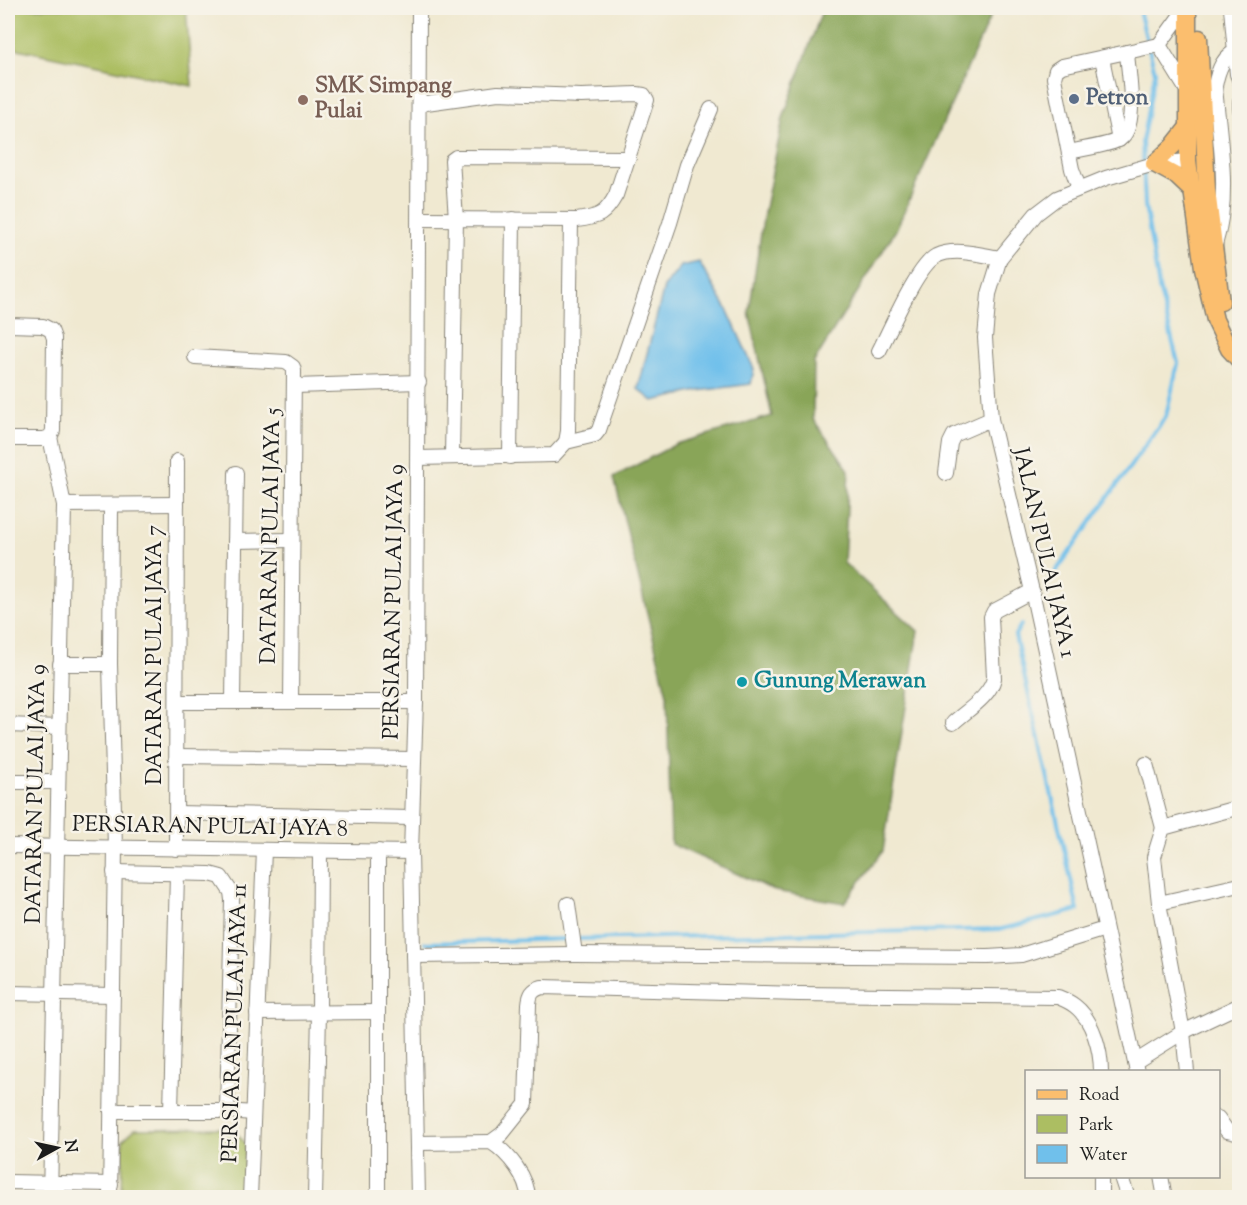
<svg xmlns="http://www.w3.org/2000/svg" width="1247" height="1205" viewBox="0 0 1247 1205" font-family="'Sorts Mill Goudy',serif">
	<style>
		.green { fill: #acbe62; stroke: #646d3f; stroke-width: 1.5 }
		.forest { fill: #89a558; stroke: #52603a; stroke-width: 1.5 }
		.water { fill: #70c0eb; stroke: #466e84; stroke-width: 1.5 }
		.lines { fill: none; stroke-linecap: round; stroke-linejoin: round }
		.stream { stroke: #70c0eb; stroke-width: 4 }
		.minor-casing { stroke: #868276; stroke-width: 16 }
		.major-casing { stroke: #868276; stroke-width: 19 }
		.minor { stroke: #fff; stroke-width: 14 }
		.major { stroke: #fbbe6e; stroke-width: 16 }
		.service-dot { fill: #5c6f8a; stroke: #f7f3e8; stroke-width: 2 }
		.education-dot { fill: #8d6e63; stroke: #f7f3e8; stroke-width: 2 }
		.culture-dot { fill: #0f9aa8; stroke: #f7f3e8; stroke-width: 2 }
		.labels { text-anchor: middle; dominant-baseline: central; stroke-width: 5; stroke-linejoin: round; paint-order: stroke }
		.education-label { font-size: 22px; font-weight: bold; fill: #785e54; stroke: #f7f3e8; text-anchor: start }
		.service-label { font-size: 22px; font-weight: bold; fill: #4e5e75; stroke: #f7f3e8; text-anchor: start }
		.street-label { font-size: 22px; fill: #1c1c1c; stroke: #f7f3e8 }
		.culture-label { font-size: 22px; font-weight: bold; fill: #0d838f; stroke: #f7f3e8; text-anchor: start }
	</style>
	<rect width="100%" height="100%" fill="#f7f3e8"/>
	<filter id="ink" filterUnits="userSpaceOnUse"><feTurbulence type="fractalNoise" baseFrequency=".0167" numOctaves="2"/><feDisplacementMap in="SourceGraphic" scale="12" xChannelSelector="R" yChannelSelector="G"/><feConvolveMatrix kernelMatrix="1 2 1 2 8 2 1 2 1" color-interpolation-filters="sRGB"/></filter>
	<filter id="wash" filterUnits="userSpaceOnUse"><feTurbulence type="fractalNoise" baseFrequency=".008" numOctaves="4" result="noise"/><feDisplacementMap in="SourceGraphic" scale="24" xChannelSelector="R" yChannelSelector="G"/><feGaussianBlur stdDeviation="1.35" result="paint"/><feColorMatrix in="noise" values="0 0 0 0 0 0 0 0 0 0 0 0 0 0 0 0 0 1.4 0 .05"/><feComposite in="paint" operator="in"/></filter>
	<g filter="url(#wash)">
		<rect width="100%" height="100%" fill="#f0e9d1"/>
		<g class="green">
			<polygon points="8,8 186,8 192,86 8,47"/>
			<polygon points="232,1128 245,1143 243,1197 122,1197 123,1140 135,1129"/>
		</g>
		<polygon class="forest" points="823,8 994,8 896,230 814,362 813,419 849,470 844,563 918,631 883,851 844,903 775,891 671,844 667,695 614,477 676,444 772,416 749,312 764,213 783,118"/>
		<polygon class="water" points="699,262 727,309 754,369 751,384 698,391 653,401 638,389 664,287 681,266"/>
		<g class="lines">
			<g class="stream">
				<polyline points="1047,584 1166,416 1178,363 1159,288 1145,205 1142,142 1155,72 1140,14 1141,8"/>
				<polyline points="576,939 1002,929 1078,910 1015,635 1021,625"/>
				<polyline points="425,943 568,939"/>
			</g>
		</g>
	</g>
	<g filter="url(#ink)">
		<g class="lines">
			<g class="minor-casing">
				<g id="minor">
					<polyline points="1182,8 1180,16 1159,45 1188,92"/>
					<polyline points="1231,8 1237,74 1240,81"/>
					<polyline points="1102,58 1119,140"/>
					<polyline points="1240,102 1240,109"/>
					<path d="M419 104 498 93 581 96 637 94 644 95 647 100 616 195C605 215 599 217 577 220L419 219"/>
					<path d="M1069 152C1081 149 1111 145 1120 139 1139 126 1128 73 1127 52"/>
					<polyline points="1079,188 1072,169 1054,78 1056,70 1062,66 1159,45"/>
					<path d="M1215 245C1231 195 1219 138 1215 86 1218 70 1223 55 1240 49"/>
					<polyline points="8,325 43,326 51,330 54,338 53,431 50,437 44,439 8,439"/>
					<path d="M879 351C890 330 917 266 936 256 955 247 981 255 1000 258"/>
					<polyline points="195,357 286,362 293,367 294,371 291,702"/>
					<polyline points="295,386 419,382"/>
					<polyline points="50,437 64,505"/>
					<polyline points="566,442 568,431 571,220"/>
					<polyline points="452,457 456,219 452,160 456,157 629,158"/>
					<polyline points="510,457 513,219"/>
					<polyline points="418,458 554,455 566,442 595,435 599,430 670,223 687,165 711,109"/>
					<polyline points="946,473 950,443 954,435 991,419"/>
					<polyline points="235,541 292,540"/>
					<polyline points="60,664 110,664"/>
					<polyline points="177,702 416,702"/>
					<polyline points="233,702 236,473"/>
					<path d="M953 723C967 710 990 697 994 678L991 617 994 611 1032 591"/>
					<polyline points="8,725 59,727"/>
					<polyline points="177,756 414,759"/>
					<polyline points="1146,764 1163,828"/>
					<polyline points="8,782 58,782"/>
					<polyline points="177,813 411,818"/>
					<polyline points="8,846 411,852"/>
					<polyline points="176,849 177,461"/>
					<polyline points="114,872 210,874 221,877 231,892 232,900 227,1111"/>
					<polyline points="1159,903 1240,885"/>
					<polyline points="568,904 575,954"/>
					<polyline points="413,956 575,954 988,957 1021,955 1105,929"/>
					<polyline points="8,993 113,995"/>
					<polyline points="257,1013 377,1012"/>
					<polyline points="1135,1062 1183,1032 1240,1005"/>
					<polyline points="1137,1072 1032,591 991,419 985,338 989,294 1000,258 1036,214 1057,198 1106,178 1154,164 1188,161"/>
					<polyline points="1187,1072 1183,1032 1159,903 1154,857 1163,828 1240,807"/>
					<polyline points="111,1111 227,1111 253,1113"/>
					<polyline points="171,1111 177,874"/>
					<polyline points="1218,1118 1227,1131 1240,1134"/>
					<path d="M491 1142 502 1134 526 1104 529 1004C530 994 532 990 542 987L799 994 1058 997C1063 999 1070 1002 1075 1006 1093 1020 1101 1050 1101 1072"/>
					<path d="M417 1143 491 1142C508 1153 528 1177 528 1198"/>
					<polyline points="1101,1176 1101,1198"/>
					<polyline points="1161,1176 1165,1198"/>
					<polyline points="1122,1180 1128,1198"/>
					<polyline points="8,1182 111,1184"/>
					<polyline points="50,1198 64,505 177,504"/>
					<polyline points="110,1198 115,848 110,664 111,505"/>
					<polyline points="250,1198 264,850"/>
					<polyline points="315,1198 319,1012 320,851"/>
					<polyline points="374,1198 378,1191 378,851"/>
					<polyline points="418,1198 411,852 416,702 419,8"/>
				</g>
			</g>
			<g class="major-casing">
				<g id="major">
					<polyline points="1188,8 1188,161 1203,268 1215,320 1229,349 1240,361"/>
					<polyline points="1199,38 1207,190 1221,302"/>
					<polyline points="1188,127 1173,146 1154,164 1176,176 1193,192"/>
				</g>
			</g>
			<use href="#minor" class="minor"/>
			<use href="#major" class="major"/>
		</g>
	</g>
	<circle class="service-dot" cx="1074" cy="99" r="6"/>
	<circle class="education-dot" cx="303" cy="100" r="6"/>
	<circle class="culture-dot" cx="742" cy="682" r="6"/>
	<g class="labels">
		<g class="education-label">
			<text x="315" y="87">SMK Simpang<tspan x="315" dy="25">Pulai</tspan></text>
		</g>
		<g class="service-label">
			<text x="1086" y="99">Petron</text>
		</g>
		<g class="street-label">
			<text transform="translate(272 536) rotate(-89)">DATARAN PULAI JAYA 5</text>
			<text transform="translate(1043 553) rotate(77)">JALAN PULAI JAYA 1</text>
			<text transform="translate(395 602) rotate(-89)">PERSIARAN PULAI JAYA 9</text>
			<text transform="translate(156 655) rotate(-90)">DATARAN PULAI JAYA 7</text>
			<text transform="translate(37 794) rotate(-89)">DATARAN PULAI JAYA 9</text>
			<text transform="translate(210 828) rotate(1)">PERSIARAN PULAI JAYA 8</text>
			<text transform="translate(236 1023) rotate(-88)">PERSIARAN PULAI JAYA 11</text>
		</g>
		<g class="culture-label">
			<text x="754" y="682">Gunung Merawan</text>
		</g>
	</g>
	<rect width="1247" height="1205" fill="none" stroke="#f7f3e8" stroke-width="30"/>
	<rect x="1025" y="1070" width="195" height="108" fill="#f7f3e8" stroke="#9f9d96" stroke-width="1.5"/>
	<rect x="1037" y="1090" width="30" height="9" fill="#fbbe6e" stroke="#9f9d96" stroke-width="1.5"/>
	<text x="1079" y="1100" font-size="18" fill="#1c1c1c">Road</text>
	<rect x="1037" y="1115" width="30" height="18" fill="#acbe62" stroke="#9f9d96" stroke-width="1.5"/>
	<text x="1079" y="1130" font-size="18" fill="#1c1c1c">Park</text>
	<rect x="1037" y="1145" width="30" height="18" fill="#70c0eb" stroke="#9f9d96" stroke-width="1.5"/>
	<text x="1079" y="1160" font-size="18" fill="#1c1c1c">Water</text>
	<g transform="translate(57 1148) rotate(82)" stroke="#f7f3e8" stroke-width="4.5" paint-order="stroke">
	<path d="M0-4.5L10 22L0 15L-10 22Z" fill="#1c1c1c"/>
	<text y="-9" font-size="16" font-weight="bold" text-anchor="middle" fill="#1c1c1c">N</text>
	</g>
</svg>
